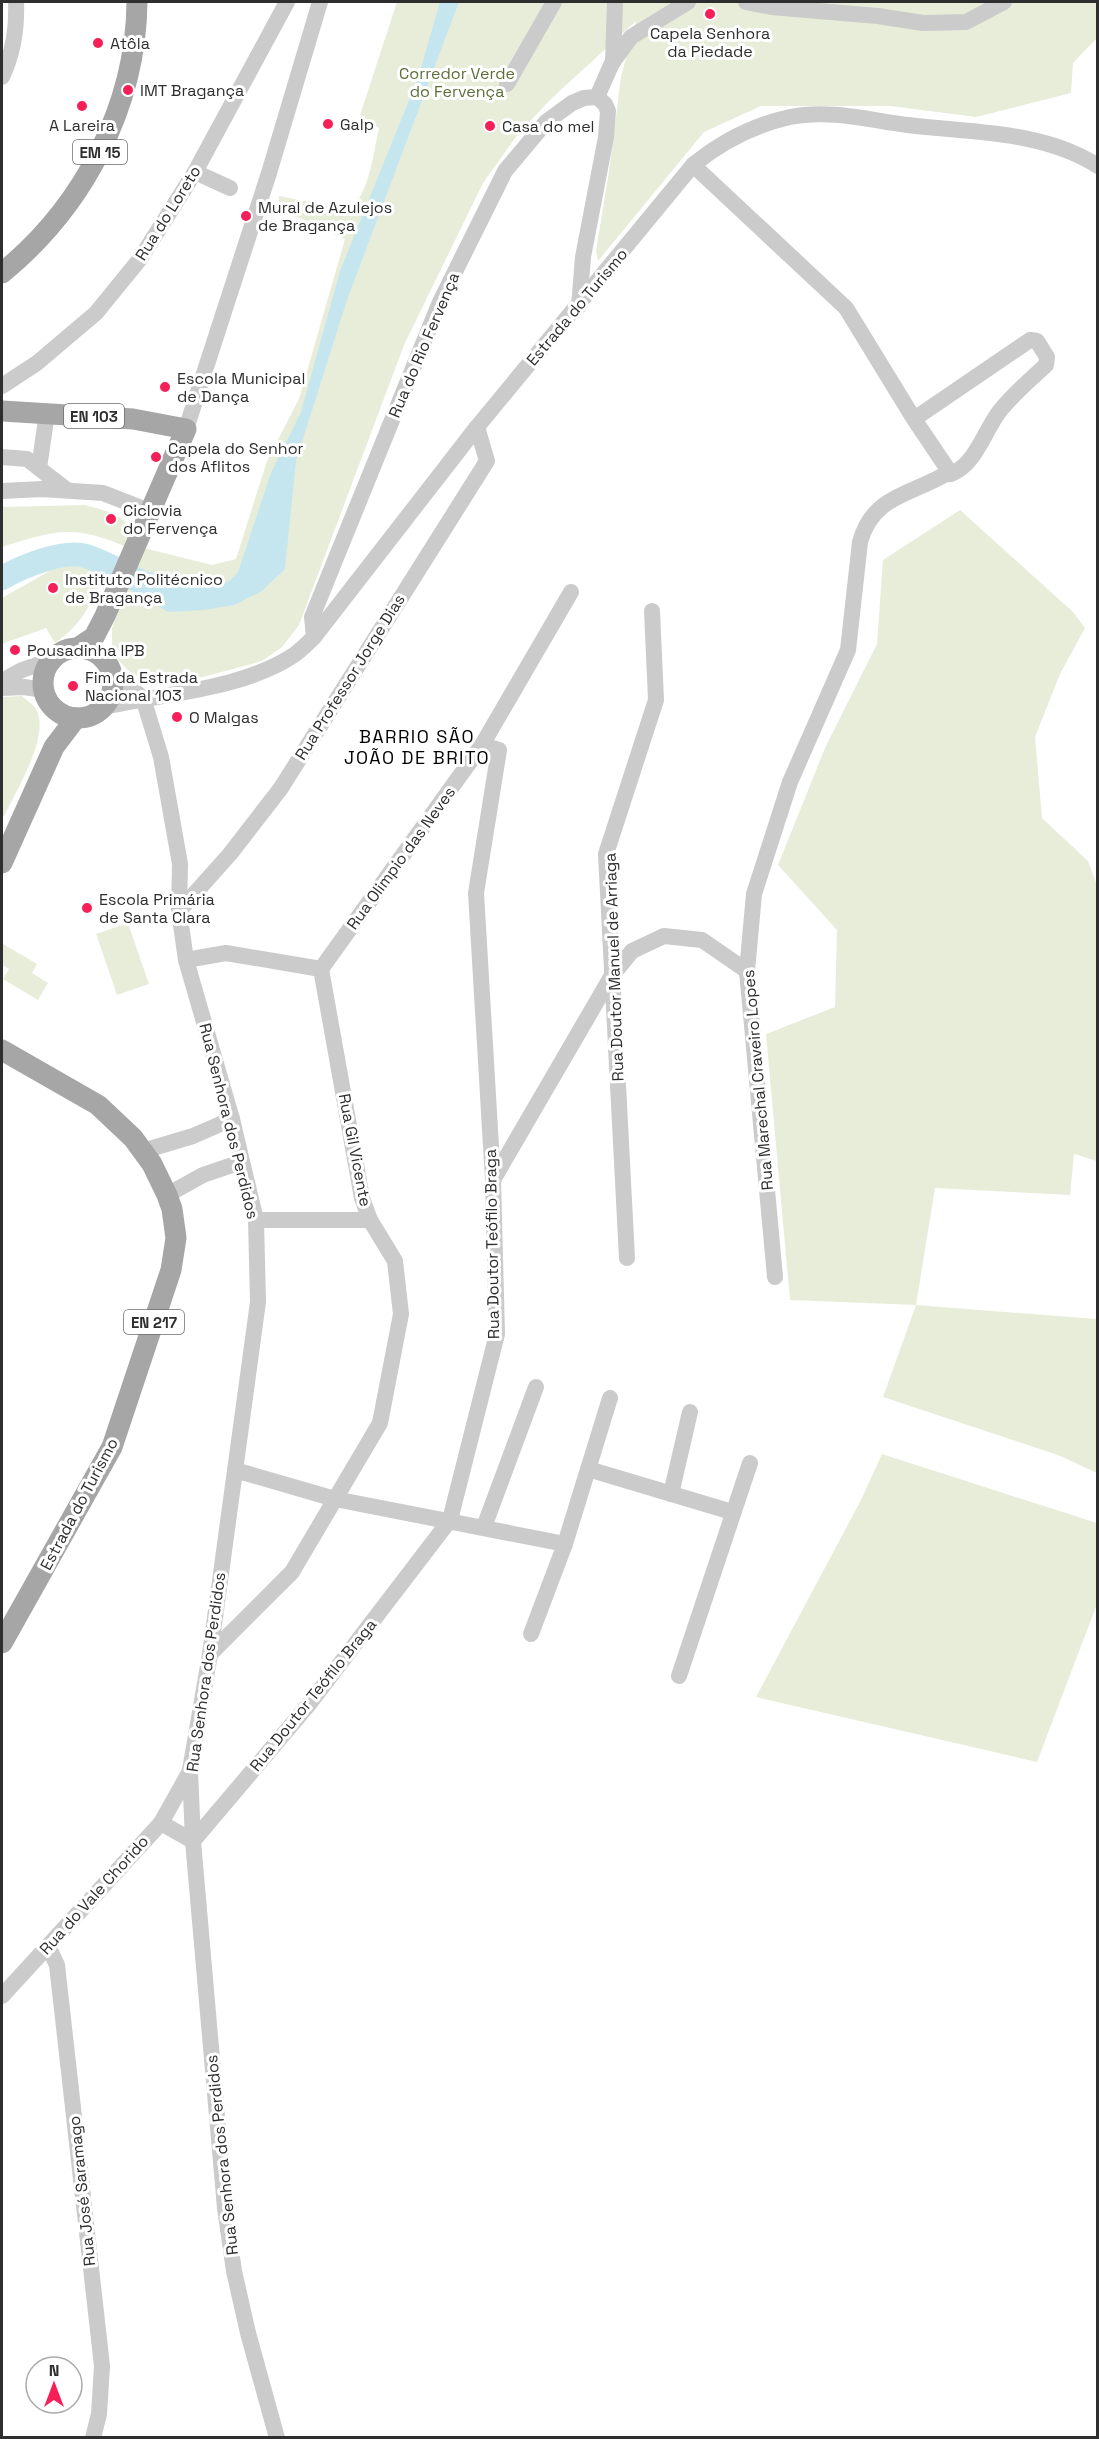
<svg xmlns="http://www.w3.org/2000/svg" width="1099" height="2439" viewBox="0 0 1099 2439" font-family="'Space Grotesk',sans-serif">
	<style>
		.green { fill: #e8edda }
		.water { fill: #c5e6ef }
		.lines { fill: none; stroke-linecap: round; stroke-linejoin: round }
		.river { stroke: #c5e6ef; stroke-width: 24 }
		.minor { stroke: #cbcbcb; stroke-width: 16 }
		.major { stroke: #a6a6a6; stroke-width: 21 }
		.poi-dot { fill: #f52058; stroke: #fff; stroke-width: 2 }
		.labels { text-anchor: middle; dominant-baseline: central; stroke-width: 6; stroke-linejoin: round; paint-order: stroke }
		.shield { fill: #fff; stroke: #6d6d6d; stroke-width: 1.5 }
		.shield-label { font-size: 15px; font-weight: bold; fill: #2e2e2e }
		.poi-label { font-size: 16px; fill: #2e2e2e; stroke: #fff; text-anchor: start }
		.park-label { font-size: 16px; fill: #5b6e37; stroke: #fff }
		.street-label { font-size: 16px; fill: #2e2e2e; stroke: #fff }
		.neighbourhood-label { font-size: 18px; letter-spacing: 1.5px; fill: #000; stroke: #fff }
	</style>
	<rect width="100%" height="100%" fill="#fff"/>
	<g class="green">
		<path d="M397 2H1097V38L1073 63 1071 93 976 117 891 106H761L704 132 598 261 596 251 609 171 621 77 636 21 552 98 518 134 483 183 404 345 299 625 282 647 262 661 203 677 156 684 131 673 117 659 112 644V628L144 548 212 565 236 559 267 461 299 399 345 239 278 208 279 196 350 210C370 191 373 154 379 128L360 115Z"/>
		<path d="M85 505C97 508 131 516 130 532 130 537 126 542 124 546 72 524 54 531 2 547V507Z"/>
		<polygon points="960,510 1073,612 1085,628 1060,674 1035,737 1042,818 1088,861 1097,885 1097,1161 1074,1154 1070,1195 935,1188 916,1305 1097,1319 1097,1473 1058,1455 883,1397 916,1305 790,1300 766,1034 835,1007 837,930 778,865 825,748 877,644 883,560"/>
		<path d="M60 565H82L103 576C90 606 83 623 55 643L46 628 2 644V598Z"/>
		<path d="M22 696C26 700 33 704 36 709 51 735 16 791 4 816L2 815V697Z"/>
		<polygon points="128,923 149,984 117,995 96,934"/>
		<polygon points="3,944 37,964 32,973 48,983 38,1000 3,979 9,969 2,965"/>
		<polygon points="882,1454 1097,1523 1097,1604 1037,1762 756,1697 861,1500"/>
	</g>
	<polygon class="water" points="440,2 459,2 347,300 296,461 285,569 262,591 234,605 204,610 168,612 129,589 135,570 221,583 229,581 238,572 271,473 301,412 340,271 418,78"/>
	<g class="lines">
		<path class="river" d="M2 578C21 567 64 549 86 556 105 562 124 574 142 582"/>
		<g class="minor">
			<polyline points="746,2 771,7 878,16 923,23 966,22 1004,2"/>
			<polyline points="613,62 615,2"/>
			<path d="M2 77C13 54 17 27 16 2"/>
			<polyline points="507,84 554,2"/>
			<polyline points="597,97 612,63 631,37 688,2"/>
			<path d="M693 165 846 308 914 419 951 474C975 465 984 432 999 412 1013 394 1030 380 1046 365L1047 357 1037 341 1030 340 914 419"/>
			<polyline points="195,172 230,188"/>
			<polyline points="579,306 583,257 606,137 608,111 605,104 597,97"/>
			<polyline points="2,386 37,363 96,313 140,259 195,172 287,2"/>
			<polyline points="186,429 269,173 320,2"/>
			<polyline points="2,457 27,459 67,490"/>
			<polyline points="39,468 47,413"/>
			<polyline points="2,491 42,489 103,493 149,511"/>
			<polyline points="314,637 312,617 440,302 505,171 546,122 572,103 584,98 597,97"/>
			<polyline points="112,673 143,698 161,757 180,864 179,911 186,960 232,1119 256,1220 258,1302 210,1654 190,1770 193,1841 225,2208 234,2271 248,2333 277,2438"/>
			<polyline points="2,681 22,670 51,660"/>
			<polyline points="2,688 24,687 44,690"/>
			<path d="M104 707C165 693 241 690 294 655 301 650 308 643 314 637L477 427 693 165C721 142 754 125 790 117 829 109 869 120 908 125 971 133 1042 130 1098 166"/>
			<polyline points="179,911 230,854 281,788 487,461 477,427"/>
			<polyline points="186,960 226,953 321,969 362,1198 370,1220 395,1261 401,1314 380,1423 292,1572 210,1654"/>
			<polyline points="321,969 482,745 571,592"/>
			<polyline points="143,1151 193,1136 232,1119"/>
			<polyline points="493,1180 611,977 632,951 664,936 702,940 747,971"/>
			<polyline points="167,1195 203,1175 241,1162"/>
			<polyline points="256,1220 370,1220"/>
			<polyline points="627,1258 606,854 656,700 652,611"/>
			<path d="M775 1277 747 971 754 894 790 782 848 650 860 542C873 494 913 495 949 472"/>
			<polyline points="588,1469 732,1512"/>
			<polyline points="235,1470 335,1499 565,1544 610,1398"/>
			<polyline points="671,1494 690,1412"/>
			<polyline points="484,1527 536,1387"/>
			<polyline points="531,1634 565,1544"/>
			<polyline points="679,1676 750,1463"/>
			<polyline points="161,1823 190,1771"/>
			<polyline points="48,1946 57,1965 102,2366 99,2414 93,2438"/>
			<polyline points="2,1996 161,1823 193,1841 310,1703 450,1520 497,1334 493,1180 476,893 499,750 482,745"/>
		</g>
		<g class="major">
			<path d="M2 273C83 207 136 107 137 2"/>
			<polyline points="2,411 133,419 186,429 105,616 94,637 79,647"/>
			<circle cx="78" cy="683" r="35"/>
			<polyline points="2,863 54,747 76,718"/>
			<polyline points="2,1050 98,1105 133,1138 152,1164 167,1195 172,1209 176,1238 171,1270 112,1447 2,1643"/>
		</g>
	</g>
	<g class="poi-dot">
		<circle cx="710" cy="14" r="6"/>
		<circle cx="98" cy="43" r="6"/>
		<circle cx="128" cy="90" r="6"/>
		<circle cx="82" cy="106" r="6"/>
		<circle cx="328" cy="124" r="6"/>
		<circle cx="490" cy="126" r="6"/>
		<circle cx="246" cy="216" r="6"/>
		<circle cx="165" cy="387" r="6"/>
		<circle cx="156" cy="457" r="6"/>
		<circle cx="111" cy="519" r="6"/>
		<circle cx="53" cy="588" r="6"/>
		<circle cx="15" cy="650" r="6"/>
		<circle cx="73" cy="686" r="6"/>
		<circle cx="177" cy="717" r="6"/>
		<circle cx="87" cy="908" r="6"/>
	</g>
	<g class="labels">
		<g class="shield">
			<rect x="73" y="140" width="54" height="24" rx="4.5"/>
			<rect x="64" y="404" width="60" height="24" rx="4.5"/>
			<rect x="124" y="1310" width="60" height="24" rx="4.5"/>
		</g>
		<g class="shield-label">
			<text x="100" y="152">EM 15</text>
			<text x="94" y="416">EN 103</text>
			<text x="154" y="1322">EN 217</text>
		</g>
		<g class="poi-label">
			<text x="710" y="33" text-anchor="middle">Capela Senhora<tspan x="710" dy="18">da Piedade</tspan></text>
			<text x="110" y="43">Atôla</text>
			<text x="140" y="90">IMT Bragança</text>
			<text x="340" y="124">Galp</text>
			<text x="82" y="125" text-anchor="middle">A Lareira</text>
			<text x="502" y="126">Casa do mel</text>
			<text x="258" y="207">Mural de Azulejos<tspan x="258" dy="18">de Bragança</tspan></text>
			<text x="177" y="378">Escola Municipal<tspan x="177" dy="18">de Dança</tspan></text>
			<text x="168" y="448">Capela do Senhor<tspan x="168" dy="18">dos Aflitos</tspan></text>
			<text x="123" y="510">Ciclovia<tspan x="123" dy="18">do Fervença</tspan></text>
			<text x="65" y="579">Instituto Politécnico<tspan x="65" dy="18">de Bragança</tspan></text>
			<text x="27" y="650">Pousadinha IPB</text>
			<text x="85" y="677">Fim da Estrada<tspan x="85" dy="18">Nacional 103</tspan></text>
			<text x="189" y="717">O Malgas</text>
			<text x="99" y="899">Escola Primária<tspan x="99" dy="18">de Santa Clara</tspan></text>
		</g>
		<g class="park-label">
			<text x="457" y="73">Corredor Verde<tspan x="457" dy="18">do Fervença</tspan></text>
		</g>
		<g class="street-label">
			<text transform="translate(168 213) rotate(-58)">Rua do Loreto</text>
			<text transform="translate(577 307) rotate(-50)">Estrada do Turismo</text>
			<text transform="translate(424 345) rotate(-67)">Rua do Rio Fervença</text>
			<text transform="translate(350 677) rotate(-58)">Rua Professor Jorge Dias</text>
			<text transform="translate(401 858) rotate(-54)">Rua Olimpio das Neves</text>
			<text transform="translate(614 967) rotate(-92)">Rua Doutor Manuel de Arriaga</text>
			<text transform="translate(758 1080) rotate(-95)">Rua Marechal Craveiro Lopes</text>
			<text transform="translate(229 1121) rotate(76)">Rua Senhora dos Perdidos</text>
			<text transform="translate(355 1150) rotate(79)">Rua Gil Vicente</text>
			<text transform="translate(492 1244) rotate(-91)">Rua Doutor Teófilo Braga</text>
			<text transform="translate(79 1504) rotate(-62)">Estrada do Turismo</text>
			<text transform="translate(206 1672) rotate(-82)">Rua Senhora dos Perdidos</text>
			<text transform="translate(313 1695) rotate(-51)">Rua Doutor Teófilo Braga</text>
			<text transform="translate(94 1895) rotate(-48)">Rua do Vale Chorido</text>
			<text transform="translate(222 2155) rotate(-96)">Rua Senhora dos Perdidos</text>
			<text transform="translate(82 2191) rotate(-96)">Rua José Saramago</text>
		</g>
		<g class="neighbourhood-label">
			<text x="417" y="736">BARRIO SÃO<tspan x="417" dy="21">JOÃO DE BRITO</tspan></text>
		</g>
	</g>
	<rect width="1099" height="2439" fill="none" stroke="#2e2e2e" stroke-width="6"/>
	<g transform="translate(54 2385)"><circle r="28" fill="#ffffff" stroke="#ababab" stroke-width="1.5"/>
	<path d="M0-4.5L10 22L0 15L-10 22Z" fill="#f52058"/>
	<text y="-9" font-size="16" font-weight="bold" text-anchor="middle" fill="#2e2e2e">N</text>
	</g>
</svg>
